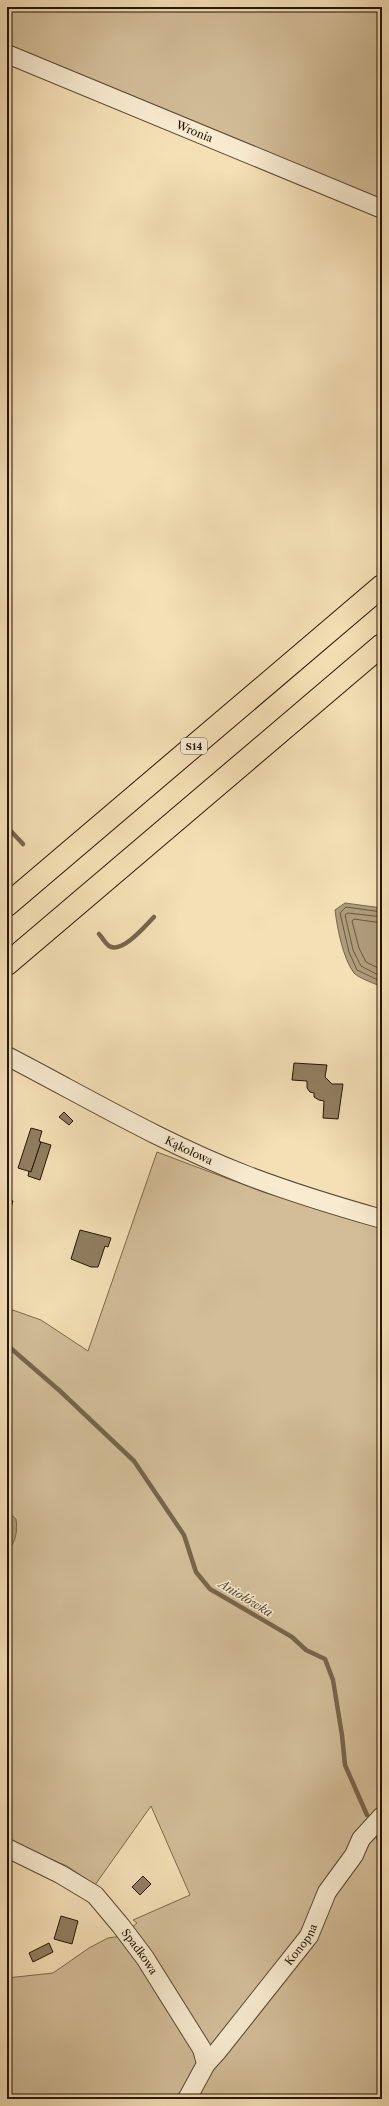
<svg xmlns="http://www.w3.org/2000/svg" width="389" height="2106" viewBox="0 0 389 2106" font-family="'Libre Caslon Text',serif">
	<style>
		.green { fill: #d2bd98; stroke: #7c684e }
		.water { fill: #ae9b7a; stroke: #77654b }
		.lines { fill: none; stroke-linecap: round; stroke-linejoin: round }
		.shore { stroke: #6a5840; stroke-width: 1 }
		.stream { stroke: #77654b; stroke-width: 4.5 }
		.building { fill: #917e61; stroke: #251405 }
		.minor-casing { stroke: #594731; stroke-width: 20 }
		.motorway-casing { stroke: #251405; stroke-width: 24 }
		.minor { stroke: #f8ebd0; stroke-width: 18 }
		.motorway { stroke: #f5e0b6; stroke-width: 22 }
		.labels { text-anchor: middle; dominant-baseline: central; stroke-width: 3; stroke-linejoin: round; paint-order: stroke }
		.shield { fill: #f8ebd0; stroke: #645442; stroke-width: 1 }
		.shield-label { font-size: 10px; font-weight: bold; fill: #251405 }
		.street-label { font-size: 11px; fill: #251405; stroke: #f8ebd0 }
		.water-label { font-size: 12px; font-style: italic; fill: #5c4a34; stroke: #f8ebd0 }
	</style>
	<rect width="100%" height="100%" fill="#f5e0b6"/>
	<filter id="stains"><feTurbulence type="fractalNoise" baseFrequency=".005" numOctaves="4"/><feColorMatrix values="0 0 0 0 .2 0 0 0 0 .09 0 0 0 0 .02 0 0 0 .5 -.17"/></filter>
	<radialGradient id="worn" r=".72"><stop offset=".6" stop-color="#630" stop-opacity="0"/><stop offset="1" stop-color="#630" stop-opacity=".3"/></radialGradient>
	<g class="green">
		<polygon points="7,7 382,7 382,200 7,45"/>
		<polygon points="157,1152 263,1192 382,1228 382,2099 7,2099 7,1978 53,1973 89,1948 108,1938 122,1936 137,1923 133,1920 190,1895 151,1806 95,1885 67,1866 35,1853 7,1838 7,1653 9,1648 7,1646 7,1308 41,1320 88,1351"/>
	</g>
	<g class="water">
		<path d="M345 903 382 908V987C374 983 360 979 354 973 343 959 337 927 335 910Z"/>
		<path d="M7 1511 16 1519C18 1533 15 1542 7 1553Z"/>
	</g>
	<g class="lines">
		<g class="shore">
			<polyline points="382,912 346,907 340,913 349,952 357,970 382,982"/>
			<polyline points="382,917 348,913 345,915 353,950 361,966 382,977"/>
			<polyline points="382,923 354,919 352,921 359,948 366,962 382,970"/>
		</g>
		<g class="stream">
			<polyline points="7,827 23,844"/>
			<path d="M99 934C102 937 105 943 109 946 122 954 145 926 154 917"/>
			<polyline points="7,1345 60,1391 134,1461 184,1535 196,1572 210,1589 292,1637 306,1650 325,1659 333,1680 342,1735 345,1765 367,1815"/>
			<polyline points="378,1838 382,1846"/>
		</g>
	</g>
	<g class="building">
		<polygon points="294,1063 327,1065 325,1077 332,1084 343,1084 338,1119 323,1118 324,1101 319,1100 314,1097 314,1093 310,1092 307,1088 307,1081 292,1080"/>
		<polygon points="64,1112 73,1121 69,1125 59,1117"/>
		<polygon points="31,1128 42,1131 39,1141 41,1142 31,1172 18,1168"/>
		<polygon points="41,1142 51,1145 40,1180 28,1176 29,1171 31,1172"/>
		<polygon points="7,1199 13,1201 10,1210 7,1209"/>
		<polygon points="80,1230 111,1238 108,1247 105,1246 98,1267 91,1267 71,1259"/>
		<polygon points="143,1876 151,1884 140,1895 132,1887"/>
		<polygon points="61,1916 78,1921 72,1944 54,1939"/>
		<polygon points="49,1943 53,1952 33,1962 29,1953"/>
	</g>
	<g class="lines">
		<g class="minor-casing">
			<g id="minor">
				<path id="s1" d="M7 54 382 209"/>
				<path id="s2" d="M7 1056C86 1097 163 1143 246 1175 290 1192 336 1206 382 1219"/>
				<path id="s3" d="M7 1848 60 1874 95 1895 121 1926 145 1958 202 2049 206 2064 187 2099"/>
				<path id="s4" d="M206 2064 217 2052 309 1936 327 1892 354 1855 361 1839 382 1816"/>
			</g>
		</g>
		<g class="motorway-casing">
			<g id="motorway">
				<polyline points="7,905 382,586"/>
				<polyline points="7,964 382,645"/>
			</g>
		</g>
		<use href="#minor" class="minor"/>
		<use href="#motorway" class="motorway"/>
	</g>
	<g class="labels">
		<rect class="shield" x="181" y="738" width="26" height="16" rx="3"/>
		<g class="shield-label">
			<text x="194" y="746">S14</text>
		</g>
		<g class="street-label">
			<text stroke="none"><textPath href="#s1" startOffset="203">Wronia</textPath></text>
			<text stroke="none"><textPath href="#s2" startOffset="205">Kąkolowa</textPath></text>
			<text stroke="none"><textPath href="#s4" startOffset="153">Konopna</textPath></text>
			<text stroke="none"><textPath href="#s3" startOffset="172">Spadkowa</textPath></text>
		</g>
		<g class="water-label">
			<text transform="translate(246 1598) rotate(31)">Aniołówka</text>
		</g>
	</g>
	<rect width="389" height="2106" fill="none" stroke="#f5e0b6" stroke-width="24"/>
	<rect x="8" y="8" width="373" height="2090" fill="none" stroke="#251405" stroke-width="2"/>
	<rect x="12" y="12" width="365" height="2082" fill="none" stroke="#251405"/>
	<rect width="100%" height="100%" filter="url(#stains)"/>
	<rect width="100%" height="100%" fill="url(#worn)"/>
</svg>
